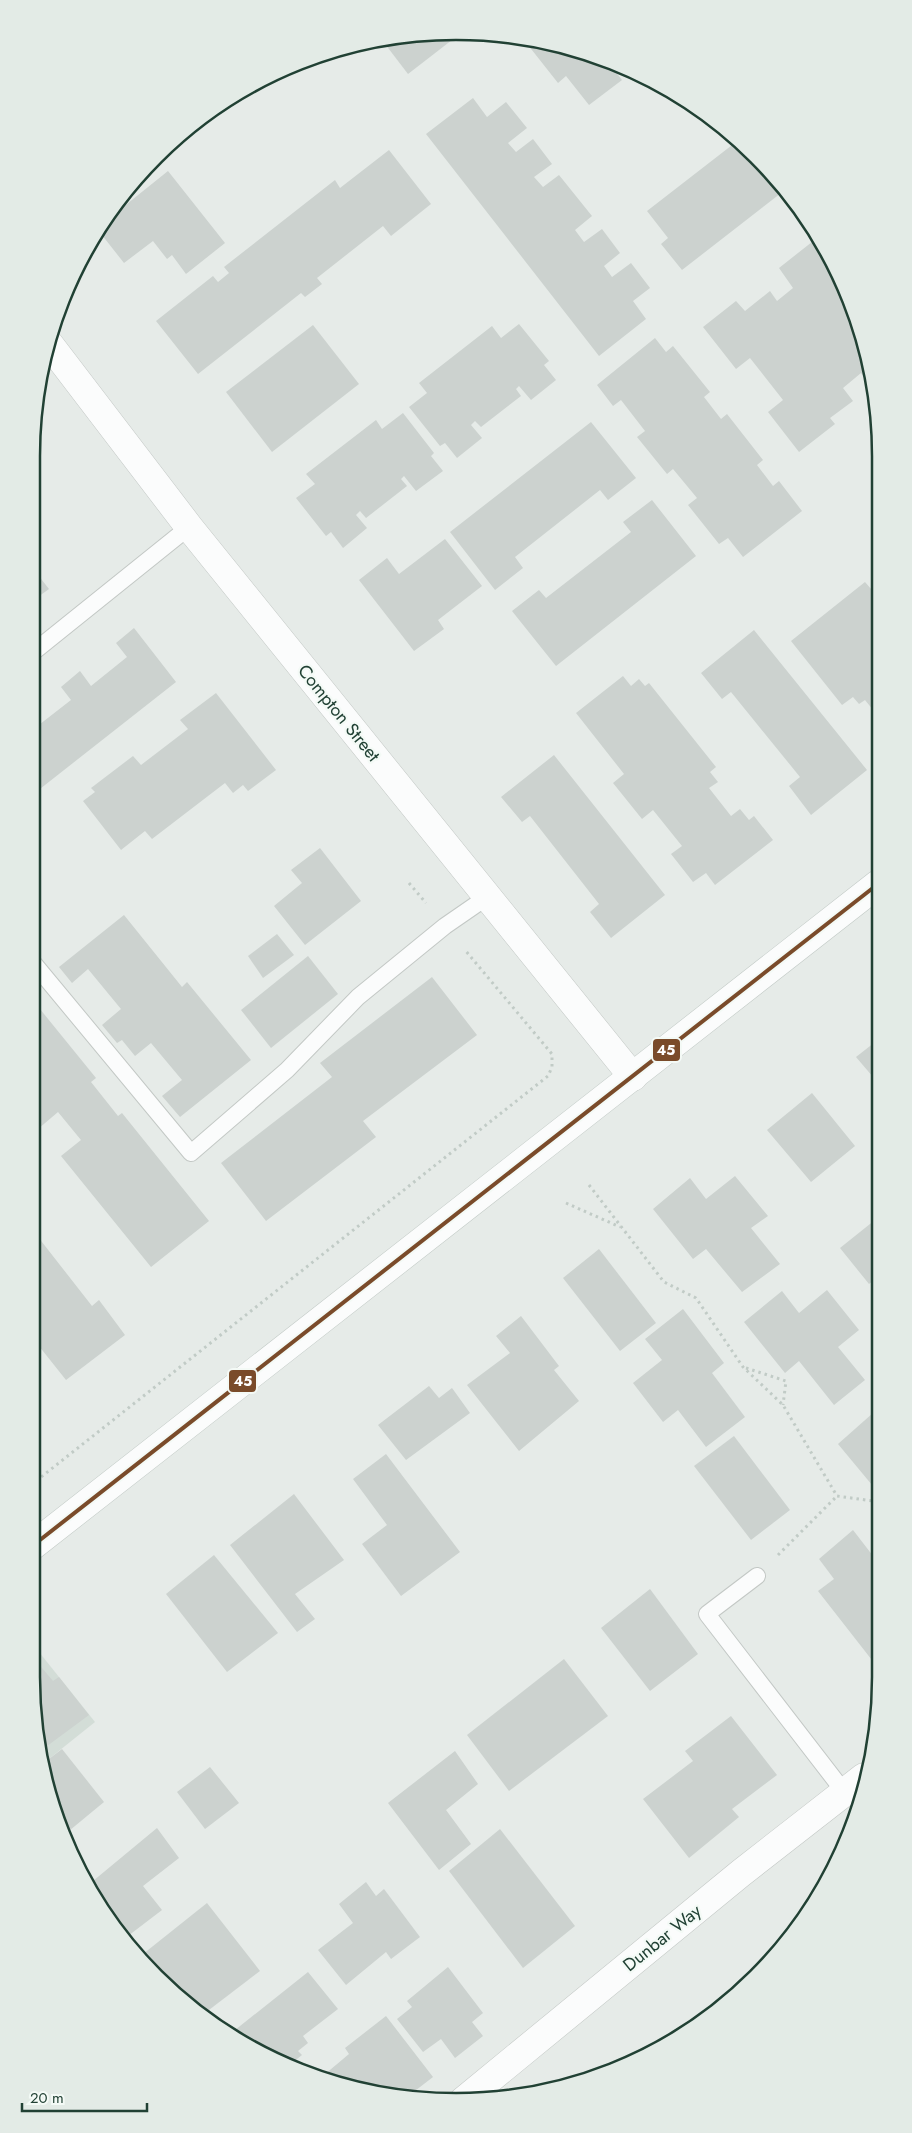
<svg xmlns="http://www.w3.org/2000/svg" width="912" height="2133" viewBox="0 0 912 2133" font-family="Jost,sans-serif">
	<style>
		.built { fill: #d3ddd7 }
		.building { fill: #ccd2cf }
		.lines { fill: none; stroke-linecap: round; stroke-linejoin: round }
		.service-casing { stroke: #c3c8c5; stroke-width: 18 }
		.minor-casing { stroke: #c3c8c5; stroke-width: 29 }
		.secondary-casing { stroke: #c1c9c5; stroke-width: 29 }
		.path { stroke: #c1cbc6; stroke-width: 3; stroke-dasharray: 2.5 4; stroke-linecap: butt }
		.service { stroke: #fbfcfc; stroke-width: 16 }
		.minor { stroke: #fbfcfc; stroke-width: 28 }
		.secondary { stroke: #fbfcfc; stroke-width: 28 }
		.bus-1-casing { stroke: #f4faf6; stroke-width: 8 }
		.bus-1 { stroke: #7a4b2a; stroke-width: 4 }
		.labels { text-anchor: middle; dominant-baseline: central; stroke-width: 4.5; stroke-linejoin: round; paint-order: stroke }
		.street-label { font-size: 18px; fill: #214134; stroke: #f4faf6 }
		.rim { fill: none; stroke: #214134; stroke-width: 2.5 }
		.line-badge { stroke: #f4faf6; stroke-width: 2 }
		.badge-label { font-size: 14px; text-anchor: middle; font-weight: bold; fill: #fff }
	</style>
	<rect width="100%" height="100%" fill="#e6ebe8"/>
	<polygon class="built" points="31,1642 95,1722 45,1762 31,1677"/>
	<g class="building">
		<polygon points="429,32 461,33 408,74 382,40"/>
		<polygon points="534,40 593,54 607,61 622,80 589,105 566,76 558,83 528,45"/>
		<polygon points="473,98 487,117 506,102 527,128 508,143 516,152 533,139 552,164 534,177 543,187 559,175 592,216 575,230 584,242 602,229 620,253 604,266 612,277 631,263 650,288 633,301 646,319 599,356 426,134"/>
		<polygon points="736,142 776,176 785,190 682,270 661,244 668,238 647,211"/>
		<polygon points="389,150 431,204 391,236 383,226 317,278 322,284 305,297 301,293 198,374 156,321 213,276 218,282 229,273 224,267 335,180 340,188"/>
		<polygon points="168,171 225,243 186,274 172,255 167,259 153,241 124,263 98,230 102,224"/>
		<polygon points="817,238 837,268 874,390 861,373 843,388 853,401 830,418 835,424 799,452 768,412 783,400 750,358 736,369 703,327 736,301 745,311 770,291 777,301 793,288 779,268"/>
		<polygon points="519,324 549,361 544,365 556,380 531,400 519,386 516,389 521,396 481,427 475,421 471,425 482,438 457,458 445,443 440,446 409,407 427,393 419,383 492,326 501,338"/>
		<polygon points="313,325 359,384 272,452 226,392"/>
		<polygon points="655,338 666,352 673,346 710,392 704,397 721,419 727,414 763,460 757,465 773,486 779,481 802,511 743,557 728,538 719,544 688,505 697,498 673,469 667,474 637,437 645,431 621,400 613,406 597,385"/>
		<polygon points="403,413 434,453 431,456 443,471 416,491 404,476 401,479 407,486 366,518 360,511 356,515 367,528 343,548 331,532 326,536 296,498 315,484 306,474 376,420 382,429"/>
		<polygon points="591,422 636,478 608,500 600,490 515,557 523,568 495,590 450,532"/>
		<polygon points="652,500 696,556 556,666 512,611 539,590 546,598 631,532 623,522"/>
		<polygon points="445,539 482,586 438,620 444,629 414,651 359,580 387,558 399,574"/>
		<polygon points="31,566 49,589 31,602"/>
		<polygon points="865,582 878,597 878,716 865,700 859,704 853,697 842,705 791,641"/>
		<polygon points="134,628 176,682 31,796 31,723 35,728 71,700 61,687 80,671 91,686 127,657 116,643"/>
		<polygon points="754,630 867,770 811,815 789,786 800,777 731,692 722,699 701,673"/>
		<polygon points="623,676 631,686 639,679 645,686 649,683 716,767 710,772 718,782 709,788 731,816 740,809 749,820 754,816 773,840 715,885 706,873 693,882 671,854 682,846 653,810 642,819 613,783 624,774 576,713"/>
		<polygon points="216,693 276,770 248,791 243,785 233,793 225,783 152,839 145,831 121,850 83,801 95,792 91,788 133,756 141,765 188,729 180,720"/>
		<polygon points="554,755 665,895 611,938 590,912 599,904 530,816 522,822 501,797"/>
		<polygon points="320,848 361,901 305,945 274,906 302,883 291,870"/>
		<polygon points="124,915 182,987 187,982 251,1060 180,1117 162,1096 182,1080 151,1043 135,1056 122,1040 117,1043 102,1025 121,1009 88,969 72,983 59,967"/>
		<polygon points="277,934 294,955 263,978 248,956"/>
		<polygon points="308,956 338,994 271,1048 241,1010"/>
		<polygon points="432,977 477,1035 363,1121 376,1137 266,1221 221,1163 332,1077 320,1063"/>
		<polygon points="31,998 96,1078 91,1082 118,1116 122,1113 209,1221 151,1267 61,1156 81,1140 58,1112 38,1129 31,1120"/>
		<polygon points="879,1039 879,1084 856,1057"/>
		<polygon points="812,1093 855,1146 811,1182 767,1130"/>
		<polygon points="735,1176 768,1216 751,1228 780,1264 742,1292 706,1249 693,1259 653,1209 690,1178 706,1199"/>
		<polygon points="875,1220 879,1226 880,1275 869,1284 840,1248"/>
		<polygon points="31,1228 92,1306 99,1300 125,1335 66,1380 31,1336"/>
		<polygon points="599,1249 656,1323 620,1351 563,1278"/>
		<polygon points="827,1290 859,1330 838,1347 865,1380 834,1405 799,1361 785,1373 744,1322 782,1291 799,1313"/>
		<polygon points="683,1309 724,1363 712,1373 745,1417 706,1447 678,1410 663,1422 633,1383 662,1360 645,1339"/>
		<polygon points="521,1316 559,1366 554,1370 579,1401 519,1451 467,1385 510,1353 496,1336"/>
		<polygon points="429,1386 439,1398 452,1388 470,1413 406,1460 378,1425"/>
		<polygon points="873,1413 880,1421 880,1489 877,1491 838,1444"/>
		<polygon points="734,1436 790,1510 751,1540 694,1466"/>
		<polygon points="386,1454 460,1552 401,1596 362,1544 387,1525 353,1479"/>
		<polygon points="294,1494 344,1560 295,1594 315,1619 297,1632 230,1545"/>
		<polygon points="853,1530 880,1565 881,1660 875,1664 818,1591 834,1579 819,1559"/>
		<polygon points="214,1555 278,1633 227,1672 166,1594"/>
		<polygon points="650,1589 698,1654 650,1691 601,1628"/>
		<polygon points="31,1655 53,1681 59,1677 89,1715 43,1749 31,1677"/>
		<polygon points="564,1659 608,1716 509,1791 467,1735"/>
		<polygon points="731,1716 777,1775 732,1809 739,1817 689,1858 643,1799 693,1761 685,1751"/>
		<polygon points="62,1749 104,1802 64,1835 54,1814 45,1762"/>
		<polygon points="455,1751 478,1784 446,1810 471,1844 439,1870 388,1803"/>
		<polygon points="210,1767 239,1803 205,1829 177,1792"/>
		<polygon points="157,1828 179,1858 143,1886 162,1910 124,1939 87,1886"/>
		<polygon points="500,1829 575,1926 523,1968 449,1871"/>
		<polygon points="366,1882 376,1896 384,1889 420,1937 391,1959 386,1952 346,1985 318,1950 353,1923 339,1904"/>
		<polygon points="819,1896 805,1915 801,1910"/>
		<polygon points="207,1903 260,1971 205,2013 138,1958"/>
		<polygon points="780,1950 776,1957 713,2009 710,2005"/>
		<polygon points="448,1967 483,2013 472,2022 483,2036 455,2058 441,2039 423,2052 397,2019 412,2007 407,2001"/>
		<polygon points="308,1972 338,2009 303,2036 308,2043 298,2051 302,2055 292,2063 244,2045 230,2034"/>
		<polygon points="700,2013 703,2017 669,2045 655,2050"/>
		<polygon points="386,2016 433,2077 407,2097 389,2095 383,2087 373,2094 324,2075 349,2054 345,2048"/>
	</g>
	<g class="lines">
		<g class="service-casing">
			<g id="service">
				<polyline points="31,654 189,527"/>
				<polyline points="31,960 191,1153 287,1070 358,997 445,926 487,897"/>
				<polyline points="757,1576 707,1614 845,1793"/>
			</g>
		</g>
		<g class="minor-casing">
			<g id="minor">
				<polyline points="50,345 189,527 633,1077"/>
				<polyline points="463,2101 741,1873 864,1777"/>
			</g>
		</g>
		<g class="secondary-casing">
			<polyline id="secondary" points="31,1547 878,884"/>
		</g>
		<g class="path">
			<polyline points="409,883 426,903"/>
			<polyline points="589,1185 664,1282 696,1298 743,1367 783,1405 837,1496 873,1501 878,1549 880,1553"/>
			<polyline points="566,1203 620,1227"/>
			<polyline points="746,1368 786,1381 783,1405"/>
			<polyline points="31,1485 548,1076 552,1067 552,1054 465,950"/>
			<polyline points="778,1555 837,1496"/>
		</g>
		<use href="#service" class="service"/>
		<use href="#minor" class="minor"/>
		<use href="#secondary" class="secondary"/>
		<g class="bus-1-casing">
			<polyline id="bus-1" points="31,1547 878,884"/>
		</g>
		<use href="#bus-1" class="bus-1"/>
	</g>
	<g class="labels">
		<g class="street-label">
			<text transform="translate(339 713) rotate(51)">Compton Street</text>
			<text transform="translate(662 1938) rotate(-39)">Dunbar Way</text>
		</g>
	</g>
	<path d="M0 0H912V2133H0ZM456 40H456A416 416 0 0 1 872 456V1677A416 416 0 0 1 456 2093H456A416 416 0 0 1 40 1677V456A416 416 0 0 1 456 40Z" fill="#e3ebe6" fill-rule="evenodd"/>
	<path class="rim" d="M456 40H456A416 416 0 0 1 872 456V1677A416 416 0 0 1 456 2093H456A416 416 0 0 1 40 1677V456A416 416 0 0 1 456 40Z"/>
	<g class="line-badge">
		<rect x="652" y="1038" width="29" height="24" rx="5" fill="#7a4b2a"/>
		<rect x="228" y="1369" width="29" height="24" rx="5" fill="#7a4b2a"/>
	</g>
	<g class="badge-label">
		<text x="666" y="1055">45</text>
		<text x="243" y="1386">45</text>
	</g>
	<path d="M22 2103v8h125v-8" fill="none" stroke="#214134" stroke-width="2.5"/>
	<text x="30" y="2103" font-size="15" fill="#214134" stroke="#f4faf6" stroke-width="4" paint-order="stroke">20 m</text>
</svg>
